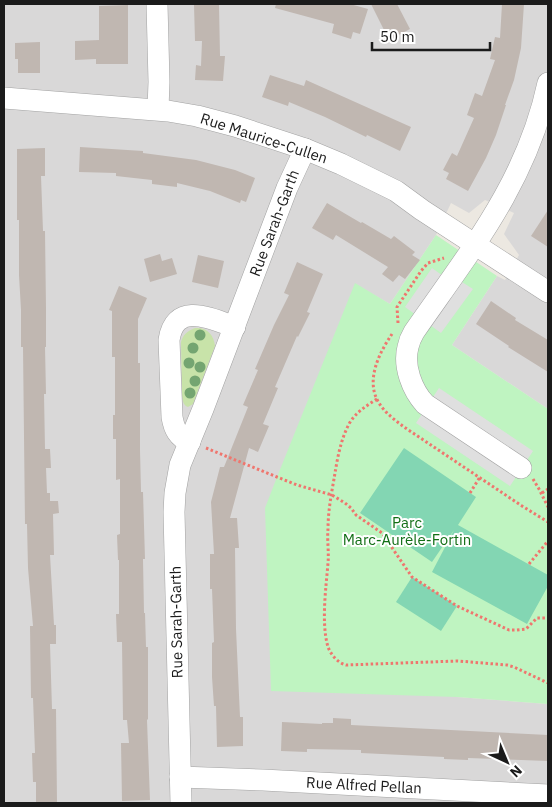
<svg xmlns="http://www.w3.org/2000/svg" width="552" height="807" viewBox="0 0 552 807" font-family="'IBM Plex Sans',sans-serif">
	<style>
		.residential { fill: #d9d8d8 }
		.grass { fill: #c8e3a9 }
		.park { fill: #bff4c1 }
		.pitch { fill: #83d6b3 }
		.parking { fill: #dfdfdf }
		.building { fill: #c0b7b1 }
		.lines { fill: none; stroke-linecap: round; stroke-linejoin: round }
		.minor-casing { stroke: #a2a2a2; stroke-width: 22 }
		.path { stroke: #ef766e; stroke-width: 3; stroke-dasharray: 2.5 2.5; stroke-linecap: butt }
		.minor { stroke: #fff; stroke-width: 21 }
		.tree { fill: #74a571 }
		.labels { text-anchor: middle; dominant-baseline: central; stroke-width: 4; stroke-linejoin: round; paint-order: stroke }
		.street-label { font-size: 15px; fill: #1b1b1b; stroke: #fff }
		.park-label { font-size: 15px; fill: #126f16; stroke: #fff }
	</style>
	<rect width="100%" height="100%" fill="#ece8e1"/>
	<polygon class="residential" points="4,4 548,4 548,409 452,345 497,276 505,280 519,255 504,234 514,213 485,200 469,213 451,203 436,235 390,304 355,284 457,697 548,704 548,803 4,803"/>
	<path class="grass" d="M195 328C207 327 214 335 215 346L193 404 188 407C183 405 183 401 182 396L181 342C183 335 187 331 195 328Z"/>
	<polygon class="park" points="436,235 497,276 452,345 548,409 548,704 457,697 271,691 265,508 277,477 355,283 390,304"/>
	<g class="pitch">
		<polygon points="404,448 476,497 458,525 548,575 548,586 527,624 432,572 454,530 432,562 360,513"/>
		<polygon points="412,577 457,606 441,631 396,602"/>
	</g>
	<g class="parking">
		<polygon points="432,268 450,281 454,277 473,289 441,333 405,307"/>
		<polygon points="439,388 533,451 510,486 416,423"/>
	</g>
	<g class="building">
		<polygon points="276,4 350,4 368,9 360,34 353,32 351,39 332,33 334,24 275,8"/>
		<polygon points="371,4 397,4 410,29 389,40"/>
		<polygon points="502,4 524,4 521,48 514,80 505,105 506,105 496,135 486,158 468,191 446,179 449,173 443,170 452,153 457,156 474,118 467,115 475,93 482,96 495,60 490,59 495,37 500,38"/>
		<polygon points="128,5 128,64 96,64 96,59 75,60 75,41 99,40 99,6"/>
		<polygon points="194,5 219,5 220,56 225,56 223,81 195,80 196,65 201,66 202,41 195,41"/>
		<polygon points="40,42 40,73 18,73 18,59 15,59 15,43"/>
		<polygon points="270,75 304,86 306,80 411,127 400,151 367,135 366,137 325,117 289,102 288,106 262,97"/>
		<polygon points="80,147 143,151 143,153 196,160 235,170 255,178 246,202 241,200 240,203 210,191 177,183 177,187 152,184 152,180 116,176 116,173 79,172"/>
		<polygon points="45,148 45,176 41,176 43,231 45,231 46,309 46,347 45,347 46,394 44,394 45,449 50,449 51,468 46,468 47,493 50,493 50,501 58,501 59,513 53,514 54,555 50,555 54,625 56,625 56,644 50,644 52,709 56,709 57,803 36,803 36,782 33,782 32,753 35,753 33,698 31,698 30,626 33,626 28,568 27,524 25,524 23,347 21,347 21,310 19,275 19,220 17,220 17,149"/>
		<polygon points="327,203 361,223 362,222 391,239 394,236 415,252 412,255 420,260 405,279 399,275 393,282 382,274 388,267 336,235 333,240 312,228"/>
		<polygon points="548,210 548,247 531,236"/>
		<polygon points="160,254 162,261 172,258 177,274 150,282 144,259"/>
		<polygon points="198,255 224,261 218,288 192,282"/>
		<polygon points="297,262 323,274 307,312 310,313 298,337 297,336 275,387 278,388 263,424 269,426 258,452 249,448 230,518 237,518 239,548 235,548 236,629 240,717 243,717 243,746 217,747 216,706 214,706 212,677 212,643 214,642 212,589 210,589 210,554 214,554 211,502 220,467 224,467 248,407 243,405 258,370 255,369 274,325 289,295 284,293"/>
		<polygon points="119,286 147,298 138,319 138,363 140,363 140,450 141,492 143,492 145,559 143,559 144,613 145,613 146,647 148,647 148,719 147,720 150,800 122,801 121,743 129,743 127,720 123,720 122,642 117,642 116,614 119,614 119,560 118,560 117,535 120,534 120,479 116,480 116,439 113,439 113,415 115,415 115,357 112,357 112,311 109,310"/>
		<polygon points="491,301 516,318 515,320 548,340 548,372 508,347 509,346 476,324"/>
		<polygon points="333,718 351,719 351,725 548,735 548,761 468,758 468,760 444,759 444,757 361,753 361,750 307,749 307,752 281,751 282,722 322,724 322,723 333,723"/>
	</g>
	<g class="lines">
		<g class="minor-casing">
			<g id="minor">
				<polyline points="157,4 159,82 158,109"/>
				<polyline points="4,98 168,111 197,116 235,126 305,149 341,164 396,191 422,210 548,292"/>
				<path d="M190 442C178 437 174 429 172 417L169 340C175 301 210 318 235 327"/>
				<path d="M521 468 425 404C412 390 403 366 408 347 409 342 411 337 414 332 470 251 527 182 548 83"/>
				<polyline points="180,777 263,780 548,795"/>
				<polyline points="181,803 174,512 175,493 180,465 203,409 287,188 305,149"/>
			</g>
		</g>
		<g class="path">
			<polyline points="398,323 397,307 421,271 428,263 444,258"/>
			<path d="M392 334C379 353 365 381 379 403 385 413 395 420 404 427L522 506 548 522"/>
			<path d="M377 399C366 406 355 413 349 424 340 441 337 461 334 479 331 496 328 512 328 529 327 540 329 552 328 563 326 588 321 623 328 647 331 655 338 663 346 665L458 661 507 665 514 667 548 683"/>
			<polyline points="206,448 277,477 297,485 332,495 345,503 351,508 356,515 382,533 412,577 457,606 509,630 517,630 526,629 537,618 548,618"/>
			<polyline points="533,479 539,489 548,507"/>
			<polyline points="470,493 480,477"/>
			<polyline points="542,493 548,489"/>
			<polyline points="529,564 548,541"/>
		</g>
		<use href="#minor" class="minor"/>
	</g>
	<g class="tree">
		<circle cx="200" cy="335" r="5.5"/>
		<circle cx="193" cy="348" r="5.5"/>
		<circle cx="189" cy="363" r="5.5"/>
		<circle cx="200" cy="367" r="5.5"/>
		<circle cx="195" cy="381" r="5.5"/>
		<circle cx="190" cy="393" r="5.5"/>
	</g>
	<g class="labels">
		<g class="street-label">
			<text transform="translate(264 138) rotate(18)">Rue Maurice-Cullen</text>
			<text transform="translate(274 223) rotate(-69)">Rue Sarah-Garth</text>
			<text transform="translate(176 622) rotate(-91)">Rue Sarah-Garth</text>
			<text transform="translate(364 785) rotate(3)">Rue Alfred Pellan</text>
		</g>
		<g class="park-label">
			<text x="407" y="522">Parc<tspan x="407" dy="17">Marc-Aurèle-Fortin</tspan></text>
		</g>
	</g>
	<rect width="552" height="807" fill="none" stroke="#1b1b1b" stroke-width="10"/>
	<g transform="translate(507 762) rotate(136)" stroke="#ffffff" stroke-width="4" paint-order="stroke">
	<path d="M0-4L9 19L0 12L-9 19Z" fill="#1b1b1b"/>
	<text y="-8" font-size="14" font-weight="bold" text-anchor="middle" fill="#1b1b1b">N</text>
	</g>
	<path d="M372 42v8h118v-8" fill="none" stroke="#1b1b1b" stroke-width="2.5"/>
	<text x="380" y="42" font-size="15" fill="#1b1b1b" stroke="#ffffff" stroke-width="4" paint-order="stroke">50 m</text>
</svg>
